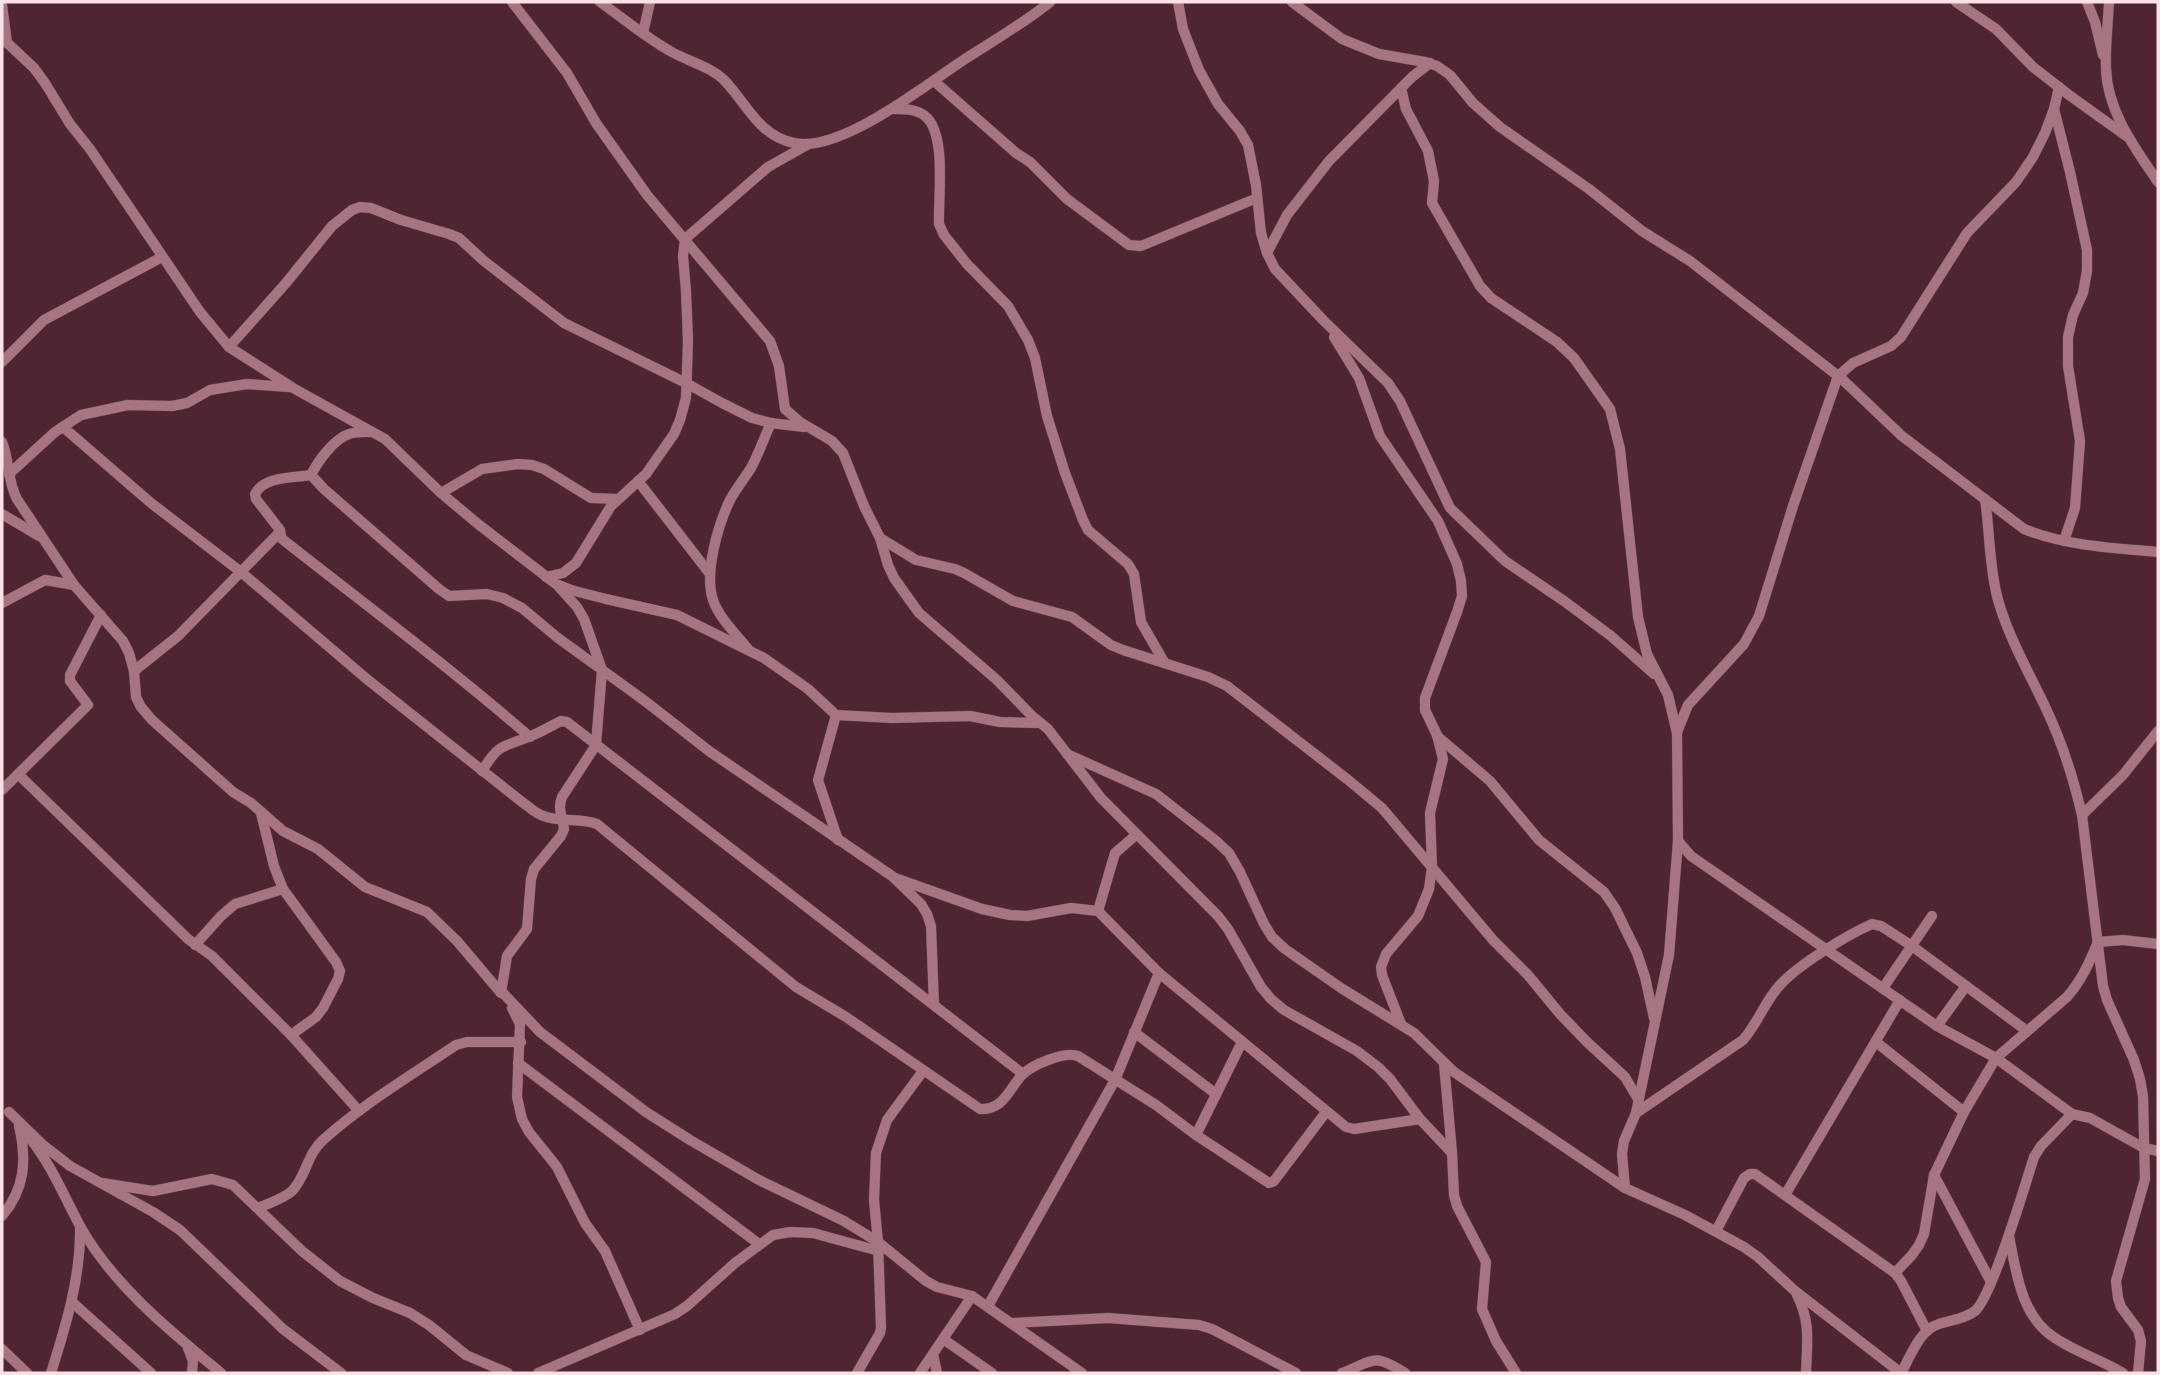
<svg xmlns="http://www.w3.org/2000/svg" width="2160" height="1375" viewBox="0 0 2160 1375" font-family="'IBM Plex Sans',sans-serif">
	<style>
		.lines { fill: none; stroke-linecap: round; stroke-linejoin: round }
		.minor-casing { stroke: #67434f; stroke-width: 11 }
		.minor { stroke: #a67581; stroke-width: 10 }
	</style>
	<rect width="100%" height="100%" fill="#4e2531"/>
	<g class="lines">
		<g class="minor-casing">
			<g id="minor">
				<polyline points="512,2 567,73 596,123 647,195 770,341 779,366 785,409 800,422 832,441 843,453 864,506 880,538 888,565 894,578 919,613 997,680 1032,716 1048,729 1101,798 1218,916 1228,929 1261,987 1271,999 1284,1010 1357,1051 1378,1067 1390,1079 1420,1119 1452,1153 1454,1195 1457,1206 1486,1262 1482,1309 1496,1341 1516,1373"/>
				<path d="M600 2C623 18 645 37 670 51 687 61 710 66 725 81 747 104 759 136 794 143 840 153 924 86 962 61 991 42 1023 24 1050 2"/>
				<polyline points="1178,2 1183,29 1199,70 1218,104 1240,131 1248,145 1256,185 1261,233 1267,253 1275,269 1324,321 1388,383 1400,401 1450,508 1505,561 1564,601 1611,636 1654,674"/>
				<path d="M1292 2 1342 39 1379 54 1425 62 1437 66 1450 75 1473 103 1500 127 1589 189 1642 231 1690 261 1842 379 1902 436 2024 529C2066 546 2113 548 2158 552"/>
				<polyline points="1956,2 1996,29 2033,67 2069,95 2129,138"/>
				<polyline points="2087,2 2095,22 2103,55"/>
				<path d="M2109 2C2108 24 2105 46 2106 68 2107 111 2135 148 2158 182"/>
				<polyline points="2,5 7,43"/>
				<polyline points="643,33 650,2"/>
				<polyline points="2,38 34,68 45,83 70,124 90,149 200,312 229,347 293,388 385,439 441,493 478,524 556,584 571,590 606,599 677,615 764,658 808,689 836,715 892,718 970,716 1000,722 1039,723"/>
				<polyline points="934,81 1016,153 1030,162 1067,199 1129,245 1141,246 1257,198"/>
				<polyline points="1401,88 1406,109 1428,151 1434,181 1432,203 1480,286 1491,298 1557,342 1574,358 1610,409 1620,449 1638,617 1647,654 1668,695 1677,733 1678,841 1669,955 1636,1113 1624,1141 1622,1154 1625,1188"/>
				<path d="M894 109C905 109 916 109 925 116 947 133 938 198 939 224L944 235 967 264 1008 306 1028 340 1035 358 1047 416 1065 473 1083 520 1088 530 1128 564 1134 574 1141 622 1164 662"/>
				<polyline points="2054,109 2070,172 2087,250 2087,271 2083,293 2073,315 2068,337 2068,366 2080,441 2075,508 2064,541"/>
				<polyline points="1267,253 1287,215 1329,161 1412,77 1430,63"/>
				<polyline points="1334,337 1359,378 1380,436 1438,521 1457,564 1461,581 1462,596 1457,612 1425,698 1425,710 1437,735 1443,759 1430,813 1432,867 1429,889 1418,916 1386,954 1381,967 1382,975 1401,1024"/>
				<polyline points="229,347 286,283 332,226 352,210 360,207 371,208 401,220 449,234 459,238 484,261 564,323 686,383 722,403 752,418 771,423 804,427"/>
				<polyline points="2,362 44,320 162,257"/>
				<path d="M63 427 151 503 241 572 368 680 522 802C528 806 534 812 541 815 558 823 579 817 597 824L796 987 846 1017 980 1109C1003 1110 1008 1091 1021 1076 1031 1065 1064 1051 1078 1056L1156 1105 1196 1135 1269 1183 1274 1181 1326 1112"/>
				<path d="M2 442C10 461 7 481 17 499L74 585 123 641 129 653 134 671 136 697 141 707 152 720 233 792 251 803 283 831 318 849 365 887 427 912 457 941 501 993H503L540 1032 646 1112 690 1140 759 1180 844 1221 878 1242 926 1281 937 1287 972 1296 1082 1373"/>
				<polyline points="9,474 55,432 81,415 128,405 172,406 187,403 210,390 247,384 289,387"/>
				<polyline points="311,475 324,489 439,589 449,596 487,594 503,598 522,608 558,638 645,701 709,751 892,876 921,904 927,914 931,926 934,1005"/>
				<path d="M311 475C318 461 334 439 349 434 356 431 364 432 372 432"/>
				<polyline points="638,481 710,574"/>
				<polyline points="441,493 482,469 518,464 532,465 544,469 591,498 618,499"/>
				<path d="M1985 499C1990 533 1989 567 1998 600 2009 639 2031 676 2048 713 2063 745 2074 781 2082 815L2103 986 2107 1000 2134 1060 2140 1079 2143 1096 2145 1179 2116 1281 2118 1298 2121 1307 2138 1330 2141 1341 2138 1373"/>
				<polyline points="2,514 39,536"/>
				<path d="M277 535C362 602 448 666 530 737"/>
				<polyline points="880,538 916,560 955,569 964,573 1013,601 1072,617 1111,645 1123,650 1208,677 1227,686 1347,779 1382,808 1493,940 1528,975 1560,1014 1587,1042 1625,1077 1638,1099"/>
				<polyline points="546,577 563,573 576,563 611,506 646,474 674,434 680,420 686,398 688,341 686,291 683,256 685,239 768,167 807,145"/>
				<polyline points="2,603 45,580 74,585"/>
				<path d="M748 649C737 635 719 618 713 600 704 573 718 525 730 500 736 489 744 479 751 468 759 453 764 438 771 423"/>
				<path d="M134 671 178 636 277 535 281 536 280 530 256 499 255 494C264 476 294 478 311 475"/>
				<polyline points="836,715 818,780 838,840"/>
				<polyline points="1677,732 1688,705 1744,644 1759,616 1793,506 1838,376 1853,363 1891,346 1901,337 1967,233 2016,182 2033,157 2045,133 2054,109 2059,87"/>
				<polyline points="1437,736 1490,781 1539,840 1604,892 1615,908 1637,953 1645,977 1654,1018"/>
				<polyline points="1067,754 1156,794 1215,840 1229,853 1240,872 1264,924 1272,937 1285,949 1341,988 1414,1033 1454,1072 1625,1188 1685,1215 1744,1247 1758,1257 1795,1291 1901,1373"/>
				<path d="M482 771C500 742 502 748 531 736 541 732 551 726 561 721L567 722 1023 1074"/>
				<polyline points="18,774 188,939 212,956 291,1035 359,1111"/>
				<polyline points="2,790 88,705 70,681 70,675 101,615"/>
				<polyline points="261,813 274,866 283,889 336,962 340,971 338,979 323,1008 316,1017 291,1035"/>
				<polyline points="2082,815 2123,775 2158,731"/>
				<polyline points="1678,841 1691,856 1937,1026 1996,1058 2072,1114 2090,1118 2144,1148 2158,1151"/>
				<polyline points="895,878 982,909 1010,915 1027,916 1071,908 1098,911 1159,973 1346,1127 1354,1129 1420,1119"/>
				<polyline points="1098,911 1115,853 1136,835"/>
				<polyline points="195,945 221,916 235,904 283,889"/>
				<polyline points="1883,988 1932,916"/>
				<path d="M501 993 507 956 527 929 531 879 534 869 561 836 564 829C563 818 557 809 562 797L596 745 602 670 584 619 577 607 559 587"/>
				<polyline points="512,1008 520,1024 517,1097 522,1119 529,1132 557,1167 585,1223 605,1251 640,1330"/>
				<polyline points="1937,1026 1966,986"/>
				<polyline points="1134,1032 1216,1094"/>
				<polyline points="1876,1042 1964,1112"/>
				<polyline points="518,1063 759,1244"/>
				<polyline points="1444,1063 1452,1153"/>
				<polyline points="9,1112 43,1145 70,1166 153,1212 180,1230 283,1329 341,1373"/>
				<path d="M1636 1113 1743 1040C1758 1023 1765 1001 1780 985 1798 965 1847 935 1872 924L1881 926 1912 946 2027 1031"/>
				<polyline points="1196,1135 1242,1042"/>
				<path d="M29 1137C51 1164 64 1196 80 1226 113 1285 170 1331 221 1373"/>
				<polyline points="1934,1175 1991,1282"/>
				<polyline points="102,1183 153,1191 212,1179 233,1185 302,1251 340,1281 373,1298 410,1313 429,1325 466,1355 508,1373"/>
				<polyline points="1785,1195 1900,1000"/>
				<path d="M258 1208C269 1203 283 1199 292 1191 306 1177 307 1154 323 1140 363 1104 410 1076 456 1045L467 1042H521"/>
				<path d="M2 1216C25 1189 27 1160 19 1126"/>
				<polyline points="1716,1231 1744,1178 1750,1174 1755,1174 1895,1273 1901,1281 1927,1331"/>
				<path d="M2009 1236C2016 1271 2021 1317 2055 1338 2076 1352 2101 1360 2123 1373"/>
				<path d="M1895 1273 1912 1255 1919 1245 1924 1234 1934 1175 1964 1112 1996 1058 2067 997C2082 980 2089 963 2098 942L2123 940 2158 944"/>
				<path d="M1797 1295C1811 1322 1807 1344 1806 1373"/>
				<polyline points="72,1302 151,1373"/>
				<polyline points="988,1306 1115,1080 1159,973"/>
				<polyline points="1013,1323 1108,1318 1199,1325 1212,1329 1296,1373"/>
				<polyline points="943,1339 992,1373"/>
				<polyline points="188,1348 193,1361 192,1373"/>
				<polyline points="2,1349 27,1373"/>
				<polyline points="933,1354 937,1373"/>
				<path d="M51 1373C66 1325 81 1277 80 1227"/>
				<polyline points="538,1373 675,1314 687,1306 735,1263 773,1235 790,1232 813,1233 879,1251"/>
				<polyline points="857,1373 880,1333 881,1328 878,1242 874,1200 876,1153 887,1120 923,1071"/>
				<polyline points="920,1373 972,1296"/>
				<path d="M1342 1373C1375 1360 1373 1353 1405 1373"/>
				<path d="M1901 1373C1911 1356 1919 1330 1939 1324 1951 1320 1965 1319 1975 1311 1992 1297 2025 1185 2034 1157L2041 1146 2072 1114"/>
			</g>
		</g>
		<use href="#minor" class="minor"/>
	</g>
	<rect width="2160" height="1375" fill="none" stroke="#fde1e7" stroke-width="7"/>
</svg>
